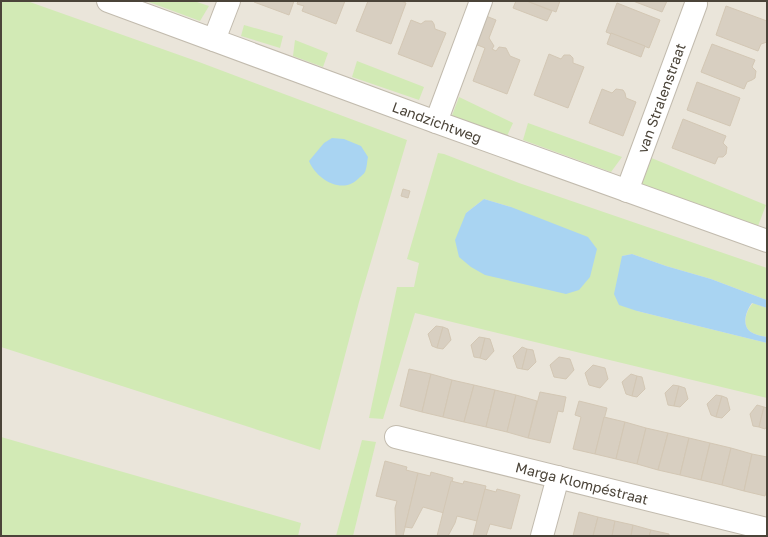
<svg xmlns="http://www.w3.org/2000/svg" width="768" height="537" viewBox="0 0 768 537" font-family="'Golos Text',sans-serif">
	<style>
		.residential { fill: #eae5da }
		.green { fill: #d2eab5; fill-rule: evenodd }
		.water { fill: #a9d4f2 }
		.building { fill: #d8cfc1; stroke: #d3c7b4 }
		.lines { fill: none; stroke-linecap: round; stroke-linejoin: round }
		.minor-casing { stroke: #c2bbae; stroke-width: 24 }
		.minor { stroke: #fff; stroke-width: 22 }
		.labels { text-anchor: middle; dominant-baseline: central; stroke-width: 3.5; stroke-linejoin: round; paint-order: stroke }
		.street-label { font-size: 14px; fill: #4b4439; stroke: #fff }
	</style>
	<rect width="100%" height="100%" fill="#f6f3ec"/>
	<rect class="residential" x="1" y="1" width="766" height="535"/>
	<g class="green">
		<polygon points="1,1 27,1 199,62 407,140 359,302 320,450 1,347"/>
		<polygon points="146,1 194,1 209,6 200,21"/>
		<polygon points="244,25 283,36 280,48 241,36"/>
		<polygon points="295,40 328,53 323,67 293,56"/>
		<polygon points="357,61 424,87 419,100 352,77"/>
		<polygon points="459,97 513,123 507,136 451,118"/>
		<polygon points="528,123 622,157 611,172 523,140"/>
		<path d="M438 153 444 154 519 183 767 268V300L711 279 666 266 632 254 622 256 637 311 767 343V398L415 313 383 419 369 418 397 287H414L419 263 407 259ZM484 199 511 207 466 213Z"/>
		<polygon points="649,157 766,205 758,226 641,185"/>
		<path d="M753 303 767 308V337C762 336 755 335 751 332 741 325 746 311 753 303Z"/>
		<polygon points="1,437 301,523 298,536 1,536"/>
		<polygon points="362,440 376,442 353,536 336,536"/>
	</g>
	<g class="water">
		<path d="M332 138 344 139 361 146 368 157C367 161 367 168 365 172 364 174 360 177 358 179 342 195 316 179 309 161L324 143Z"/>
		<polygon points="484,199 511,207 588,237 597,249 590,277 579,290 566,294 485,275 471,267 459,257 455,240 466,213"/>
		<path d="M632 254 666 266 711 279 767 300V308L752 303C746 311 741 325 751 332 755 335 762 336 767 337V343L637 311 619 305 614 294 622 256Z"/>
	</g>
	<g class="building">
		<polygon points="255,1 294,1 289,15 254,2"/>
		<polygon points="298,1 345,1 336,24 302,11 304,6 297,4"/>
		<polygon points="368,1 401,1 406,3 391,44 356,31"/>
		<polygon points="516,1 527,1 552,11 547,21 513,8"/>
		<polygon points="527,1 560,1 556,12"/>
		<polygon points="633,1 667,1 662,12"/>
		<polygon points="617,3 660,20 649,48 606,32"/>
		<polygon points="726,6 767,21 767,42 761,44 758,51 716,35"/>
		<polygon points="486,16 496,20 489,38 494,46 492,49 496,51 499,47 506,48 510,56 520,60 507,94 473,81 485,48 475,44"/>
		<polygon points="411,20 421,24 425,21 432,21 434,24 435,29 446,33 432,67 398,54"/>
		<polygon points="611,33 645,46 641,57 607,44"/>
		<polygon points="712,44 755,60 752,67 756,71 755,78 752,80 747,82 744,89 701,72"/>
		<polygon points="549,54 561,59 564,55 570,55 573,58 573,63 584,67 568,108 534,95"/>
		<polygon points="697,82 740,98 730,126 687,110"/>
		<polygon points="602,89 612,93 616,89 623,90 625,93 626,98 636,102 623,136 589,123"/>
		<polygon points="683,119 726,136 723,143 727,147 726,154 723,157 718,157 715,164 672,148"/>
		<polygon points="403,189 410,191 408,198 401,196"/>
		<polygon points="436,326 443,327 437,348 432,346 428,334"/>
		<polygon points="443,327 448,329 451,340 443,349 437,348"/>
		<polygon points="479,337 485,338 480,358 474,357 471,345"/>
		<polygon points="485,338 490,339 494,351 486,360 480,358"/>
		<polygon points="522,347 527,349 522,369 517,368 513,356"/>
		<polygon points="527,349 533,350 536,362 528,370 522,369"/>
		<polygon points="559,357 570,359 574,370 566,379 554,377 550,365"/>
		<polygon points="593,365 605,368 608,379 600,388 589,385 585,373"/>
		<polygon points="409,369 431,374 422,412 400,406"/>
		<polygon points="431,374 452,380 443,417 422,412"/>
		<polygon points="631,374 637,376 632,396 626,394 622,382"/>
		<polygon points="637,376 642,377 645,389 637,397 632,396"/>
		<polygon points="452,380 474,385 464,422 443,417"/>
		<polygon points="474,385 495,390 486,427 464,422"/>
		<polygon points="673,385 679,386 674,406 668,405 665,393"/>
		<polygon points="679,386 685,388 688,399 680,407 674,406"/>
		<polygon points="495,390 516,395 507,432 486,427"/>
		<polygon points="540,392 566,397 563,412 558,411 550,443 528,438"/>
		<polygon points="516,395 537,401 528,438 507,432"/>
		<polygon points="716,395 722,396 716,417 711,415 707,404"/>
		<polygon points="722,396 727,398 730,410 722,418 716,417"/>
		<polygon points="579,401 607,408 595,454 573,449 581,417 575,415"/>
		<polygon points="757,405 764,407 759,427 753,426 750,414"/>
		<polygon points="764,407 767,408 767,426 765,429 759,427"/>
		<polygon points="604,417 625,422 616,459 595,454"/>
		<polygon points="625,422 646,428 637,464 616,459"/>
		<polygon points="646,428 668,433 658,470 637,464"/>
		<polygon points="668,433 689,438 680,475 658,470"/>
		<polygon points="689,438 710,443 701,480 680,475"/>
		<polygon points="710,443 731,448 722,485 701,480"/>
		<polygon points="731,448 752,454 744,491 722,485"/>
		<polygon points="752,454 767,457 767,489 765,496 744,491"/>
		<polygon points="385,461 407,467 406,470 418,473 403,536 396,536 395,508 397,501 376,496"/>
		<polygon points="431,472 453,478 444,513 423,507 412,528 405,527 418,473 430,476"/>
		<polygon points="451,481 463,484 464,481 486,486 477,521 457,516 455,523 448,536 437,536"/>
		<polygon points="485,489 496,492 497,489 520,495 511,529 490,524 486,536 473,536"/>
		<polygon points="579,512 598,517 593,536 573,536"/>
		<polygon points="598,517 615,521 612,536 593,536"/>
		<polygon points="615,521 633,525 631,536 612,536"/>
		<polygon points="633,525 651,530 649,536 631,536"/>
		<polygon points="651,530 669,534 669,536 649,536"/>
	</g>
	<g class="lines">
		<g class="minor-casing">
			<g id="minor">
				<polyline points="108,1 436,122 767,241"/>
				<polyline points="214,40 229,1"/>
				<polyline points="436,122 481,1"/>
				<polyline points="627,191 696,4"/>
				<polyline points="396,437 767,529"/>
				<polyline points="542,536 558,477"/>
			</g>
		</g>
		<use href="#minor" class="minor"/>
	</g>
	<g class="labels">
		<g class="street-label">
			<text transform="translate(661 98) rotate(-70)">van Stralenstraat</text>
			<text transform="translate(437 122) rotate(20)">Landzichtweg</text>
			<text transform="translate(582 483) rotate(14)">Marga Klompéstraat</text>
		</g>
	</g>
	<rect width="768" height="537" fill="none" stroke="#4b4439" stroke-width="4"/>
</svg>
